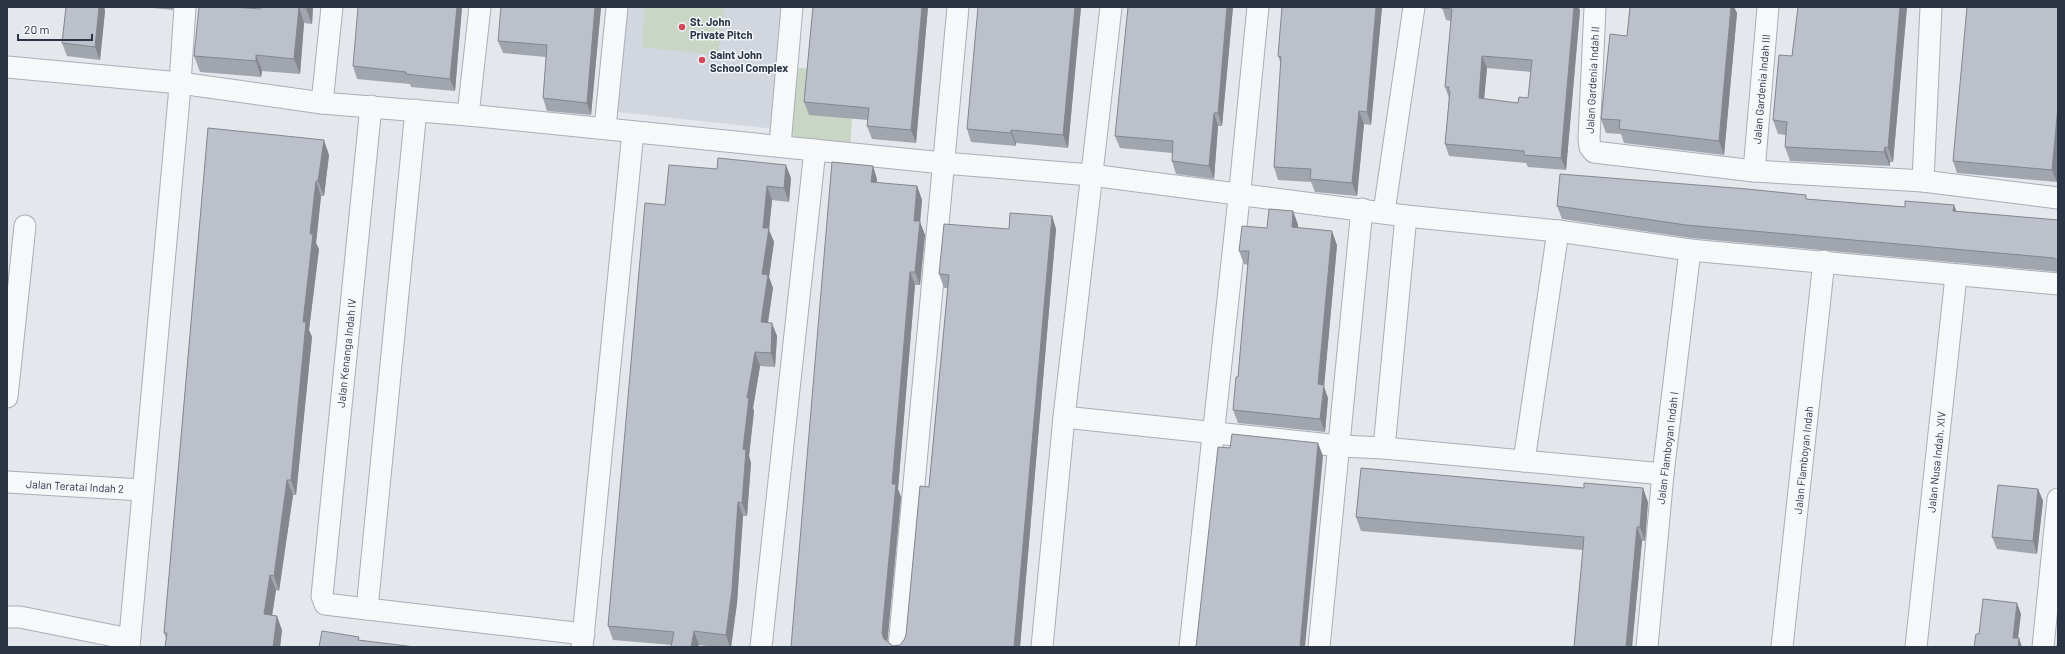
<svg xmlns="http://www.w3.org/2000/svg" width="2065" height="654" viewBox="0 0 2065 654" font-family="Barlow,sans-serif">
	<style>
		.built { fill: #d2d6de }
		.green { fill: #c9d6c5 }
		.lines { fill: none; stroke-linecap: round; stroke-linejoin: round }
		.street-casing { stroke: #a9aeb7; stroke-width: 23 }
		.street { stroke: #f7f8fa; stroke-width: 21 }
		.wall { fill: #a1a5ae; fill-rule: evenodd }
		.shaded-wall { fill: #83868d }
		.building { fill: #bbc0ca; stroke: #83868d; fill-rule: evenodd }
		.poi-dot { fill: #d1495b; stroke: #f4f6f9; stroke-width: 1.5 }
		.labels { text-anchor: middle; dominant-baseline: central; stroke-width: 3; stroke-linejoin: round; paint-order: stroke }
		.poi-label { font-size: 11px; font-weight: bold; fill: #2b3445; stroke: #f4f6f9; text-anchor: start }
		.street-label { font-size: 11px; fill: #2b3445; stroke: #f4f6f9 }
	</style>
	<rect width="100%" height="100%" fill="#e4e7ec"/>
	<polygon class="built" points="628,7 785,7 775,129 618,112"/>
	<g class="green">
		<polygon points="645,7 724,7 718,55 642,47"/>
		<polygon points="790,67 811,69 853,109 850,147 784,142"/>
	</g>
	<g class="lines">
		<g class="street-casing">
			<g id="street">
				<polyline points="1595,7 1589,139 1590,147 1594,152 1754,171 1923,181 2058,198"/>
				<polyline points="7,67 180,83 322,103 468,115 943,163 1091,175 1406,216 1558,231 1690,250 2058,284"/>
				<polyline points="322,103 332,7"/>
				<polyline points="371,106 322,596 325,604 367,609 416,110"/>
				<polyline points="468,115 480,7"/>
				<polyline points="605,128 617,7"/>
				<polyline points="780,145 792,7"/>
				<polyline points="1754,171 1768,7"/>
				<polyline points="1923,181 1931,7"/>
				<polyline points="1384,212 1414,7"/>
				<polyline points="7,397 25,226"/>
				<polyline points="1064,417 1340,446 1384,448 1663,474"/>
				<polyline points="1384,448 1406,216"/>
				<polyline points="1524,461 1558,231"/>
				<polyline points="7,482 142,490"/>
				<polyline points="367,609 584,634"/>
				<polyline points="7,617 20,617 129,639"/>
				<polyline points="129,647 179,98 185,7"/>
				<polyline points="582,647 633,132"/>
				<polyline points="761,647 815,150"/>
				<polyline points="899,647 958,7"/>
				<polyline points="1042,647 1064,417 1111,7"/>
				<polyline points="1190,647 1240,189 1258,7"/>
				<polyline points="1319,647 1362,209"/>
				<polyline points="1647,647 1663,474 1690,250"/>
				<polyline points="1782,647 1824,261"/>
				<polyline points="1916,647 1956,276"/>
				<polyline points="2043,647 2058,499"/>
			</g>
		</g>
		<use href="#street" class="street"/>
	</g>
	<g class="wall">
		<polygon points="66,7 104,7 105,11 100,60 67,56 62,43"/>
		<polygon points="142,7 174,7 173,10"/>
		<polygon points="261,7 313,7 312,24 304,23 300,74 262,71 261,77 200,72 194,56 261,9"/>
		<polygon points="462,7 455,91 411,87 410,84 357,79 353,66"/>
		<polygon points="601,7 591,115 547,111 543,98 546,57 503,53 498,41"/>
		<polygon points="813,7 928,7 916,143 872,139 867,126 868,120 809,115 804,102"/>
		<polygon points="978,7 1081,7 1068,148 1016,143 1016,146 971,142 967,129"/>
		<polygon points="1233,7 1222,126 1218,126 1214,179 1176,174 1172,161 1172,153 1120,148 1115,136"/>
		<polygon points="1382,7 1371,125 1364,124 1357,196 1315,192 1311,182 1278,180 1274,167 1281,64 1278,56"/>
		<path d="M1442 7H1578L1580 10 1566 170 1528 167 1526 163 1449 156 1445 144 1449 98 1445 87 1451 21 1446 20ZM1487 68 1531 72 1528 98 1518 103 1484 99Z"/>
		<polygon points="1630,7 1734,7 1737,13 1724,155 1624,143 1621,134 1606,133 1601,119 1627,36"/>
		<polygon points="1798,7 1907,7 1893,162 1890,162 1890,166 1790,161 1785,147 1786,135 1778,134 1773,120 1792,56"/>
		<polygon points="2058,7 2058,168 2057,182 1957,173 1953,161"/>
		<polygon points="208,128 329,155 324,196 321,196 316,243 319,249 309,330 312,337 296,495 293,495 279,591 276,590 272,615 282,630 280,647 165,647 166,638 164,633"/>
		<polygon points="791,178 789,202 772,200 769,230 774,242 769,277 773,288 768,322 777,336 775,367 760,366 753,408 754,411 749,456 751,463 747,516 743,516 737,603 731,647 715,647 699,645 672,645 613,640 608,626 665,205"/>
		<polygon points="877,179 877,183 917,186 922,200 920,222 925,235 920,285 915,285 898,489 901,497 887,642 893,646 900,645 904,640 906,635 929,487 948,288 944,288 939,274 1009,229 1052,216 1056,229 1020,647 791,647"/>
		<polygon points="1807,199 1905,207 1954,205 1956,211 2058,220 2058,272 1691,238 1562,219 1557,206"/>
		<polygon points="1293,211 1298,225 1298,228 1337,245 1324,387 1328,398 1325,432 1238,423 1233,410 1238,377 1248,265 1244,264 1239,251 1267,228"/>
		<polygon points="2038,489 2043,501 2037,554 1997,549 1992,537"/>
		<polygon points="1648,502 1645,541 1642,541 1632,647 1574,647 1583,550 1361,531 1356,517"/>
	</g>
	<g class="shaded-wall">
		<polygon points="99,7 104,7 105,11 100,60 95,47"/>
		<polygon points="299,7 304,23 300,74 294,59"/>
		<polygon points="306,7 313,7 312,24 306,8"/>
		<polygon points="457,7 462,7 455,91 450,79"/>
		<polygon points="595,7 601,7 591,115 587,103"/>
		<polygon points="922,7 928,7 916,143 911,130"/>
		<polygon points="1075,7 1081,7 1068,148 1063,135"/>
		<polygon points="1227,7 1233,7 1222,126 1218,113"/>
		<polygon points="1376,7 1382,7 1371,125 1367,112"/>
		<polygon points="1574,7 1578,7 1580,10 1566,170 1561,158"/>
		<polygon points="1731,7 1734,7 1737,13 1724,155 1719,141"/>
		<polygon points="1900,7 1907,7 1893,162 1888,148"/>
		<polygon points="256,55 262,71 261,77 256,61"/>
		<polygon points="1482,56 1487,68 1483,110 1479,98"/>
		<polygon points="2058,106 2058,168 2057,182 2052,170"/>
		<polygon points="1359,111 1364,124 1357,196 1352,183"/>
		<polygon points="1214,113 1218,126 1214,179 1209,166"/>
		<polygon points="1011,130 1016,143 1016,146 1011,133"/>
		<polygon points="324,140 329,155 324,196 318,181"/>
		<polygon points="1885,147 1890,162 1890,166 1884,152"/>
		<polygon points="786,165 791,178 789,202 784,188"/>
		<polygon points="873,166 877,179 876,196 871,182"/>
		<polygon points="316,181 321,196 316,243 319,249 309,330 312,337 296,495 291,480 303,322 310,234"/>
		<polygon points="767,186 772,200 769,230 774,242 769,277 773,288 766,335 761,322 763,228"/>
		<polygon points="917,186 922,200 920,222 925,235 920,285 915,272 914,221"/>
		<polygon points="1954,205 1959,218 1953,211"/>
		<polygon points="1293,211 1298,225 1297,241 1292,227"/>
		<polygon points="1052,216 1056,229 1020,647 1014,647"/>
		<polygon points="1332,231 1337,245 1324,387 1328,398 1325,432 1320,419 1318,384"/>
		<polygon points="910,272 915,285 898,489 901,497 887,646 884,639 882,633 892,484"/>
		<polygon points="772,323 777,336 775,367 771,353"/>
		<polygon points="755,352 760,366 753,408 754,411 749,456 751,463 747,516 742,503 743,449 747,398"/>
		<polygon points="1318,443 1323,456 1305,647 1300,647"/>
		<polygon points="287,480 293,495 279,591 274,576"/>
		<polygon points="1643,488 1648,502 1645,541 1640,527"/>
		<polygon points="2038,489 2043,501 2037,554 2033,541"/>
		<polygon points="738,502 743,516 737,603 731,647 730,647 726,635"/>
		<polygon points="1637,527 1642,541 1632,647 1626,647"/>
		<polygon points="270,575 276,590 270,629 264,614"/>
		<polygon points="2017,603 2021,614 2017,647 2013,638"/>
		<polygon points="277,616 282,630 280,647 273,647"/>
		<polygon points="694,631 699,645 698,647 691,647"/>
		<polygon points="2019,638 2022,647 2018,647"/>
	</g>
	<g class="building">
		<polygon points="66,7 99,7 95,47 62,43"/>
		<polygon points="199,7 233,7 261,9 261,7 306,7 306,8 299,7 294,59 256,55 256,61 194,56"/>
		<polygon points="358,7 457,7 450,79 406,74 406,72 353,66"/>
		<polygon points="501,7 595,7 587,103 543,98 547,45 498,41"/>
		<polygon points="813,7 922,7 911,130 867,126 869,108 804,102"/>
		<polygon points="978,7 1075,7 1063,135 1011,130 1011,133 967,129"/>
		<polygon points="1128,7 1227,7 1218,113 1214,113 1209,166 1172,161 1173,141 1115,136"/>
		<polygon points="1282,7 1376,7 1367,112 1359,111 1352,183 1310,179 1311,169 1274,167 1281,57 1278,56"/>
		<path d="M1442 7H1574L1561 158 1524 155V151L1445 144 1450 91H1448L1449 87H1445L1452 9 1441 8ZM1482 56 1532 60 1528 98 1519 97 1518 103 1479 98Z"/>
		<polygon points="1630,7 1731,7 1719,141 1619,129 1620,120 1601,119 1610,34 1627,36"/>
		<polygon points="1798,7 1900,7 1888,148 1885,147 1884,152 1785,147 1787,122 1773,120 1779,55 1792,56"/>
		<polygon points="1967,7 2058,7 2058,106 2052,170 1953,161"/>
		<polygon points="208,128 324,140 318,181 316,181 310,234 313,234 303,322 306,322 291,480 287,480 274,576 270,575 264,614 277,616 273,647 165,647 167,633 164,633"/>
		<polygon points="718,158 786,165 784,188 767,186 763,228 769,228 762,274 768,275 761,322 772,323 771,353 755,352 747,398 749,398 743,449 746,450 742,503 738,502 732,590 726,635 694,631 691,647 671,647 674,632 608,626 645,203 665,205 669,165 717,169"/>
		<polygon points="832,162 873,166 871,182 917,186 914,221 920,221 915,272 910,272 892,484 896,484 882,633 884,639 893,646 900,645 904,640 906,635 920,486 929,487 949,275 939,274 944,224 1009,229 1010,213 1052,216 1014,647 791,647"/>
		<polygon points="1560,174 1747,189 1806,195 1806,199 1905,207 1905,201 1954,205 1953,211 2058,220 2058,261 2054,258 1686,225 1557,206"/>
		<polygon points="1269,209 1293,211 1292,227 1332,231 1318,384 1324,385 1320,419 1233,410 1236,377 1238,377 1249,251 1239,251 1242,226 1267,228"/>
		<polygon points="1232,434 1318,443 1300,647 1196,647 1218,447 1230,448"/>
		<polygon points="1361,468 1584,488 1584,483 1643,488 1640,527 1637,527 1626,647 1574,647 1584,537 1356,517"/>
		<polygon points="1998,485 2038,489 2033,541 1992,537"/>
		<polygon points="1983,599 2017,603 2013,638 2019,638 2018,647 1974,647 1976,634 1979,634"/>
		<polygon points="322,631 359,637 358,640 415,647 319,647"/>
		<polygon points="2058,637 2058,647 2057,647"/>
	</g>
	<g class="poi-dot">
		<circle cx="682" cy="27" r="4"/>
		<circle cx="702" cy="60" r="4"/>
	</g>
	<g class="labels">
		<g class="poi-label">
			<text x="690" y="21">St. John<tspan x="690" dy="13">Private Pitch</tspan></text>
			<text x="710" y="54">Saint John<tspan x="710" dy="13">School Complex</tspan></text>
		</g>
		<g class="street-label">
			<text transform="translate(1592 80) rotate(-87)">Jalan Gardenia Indah II</text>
			<text transform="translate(1761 89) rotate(-85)">Jalan Gardenia Indah III</text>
			<text transform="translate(346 353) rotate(-84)">Jalan Kenanga Indah IV</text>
			<text transform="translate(1667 448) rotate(-83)">Jalan Flamboyan Indah I</text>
			<text transform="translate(1803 460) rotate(-84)">Jalan Flamboyan Indah</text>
			<text transform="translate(1936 462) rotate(-84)">Jalan Nusa Indah. XIV</text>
			<text transform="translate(75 486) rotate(3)">Jalan Teratai Indah 2</text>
		</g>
	</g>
	<rect width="2065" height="654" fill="none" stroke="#2b3445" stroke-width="16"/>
	<path d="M18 34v6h74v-6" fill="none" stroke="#2b3445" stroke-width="2"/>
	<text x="24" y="34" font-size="12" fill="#2b3445" stroke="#f4f6f9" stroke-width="3" paint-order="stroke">20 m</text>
</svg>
